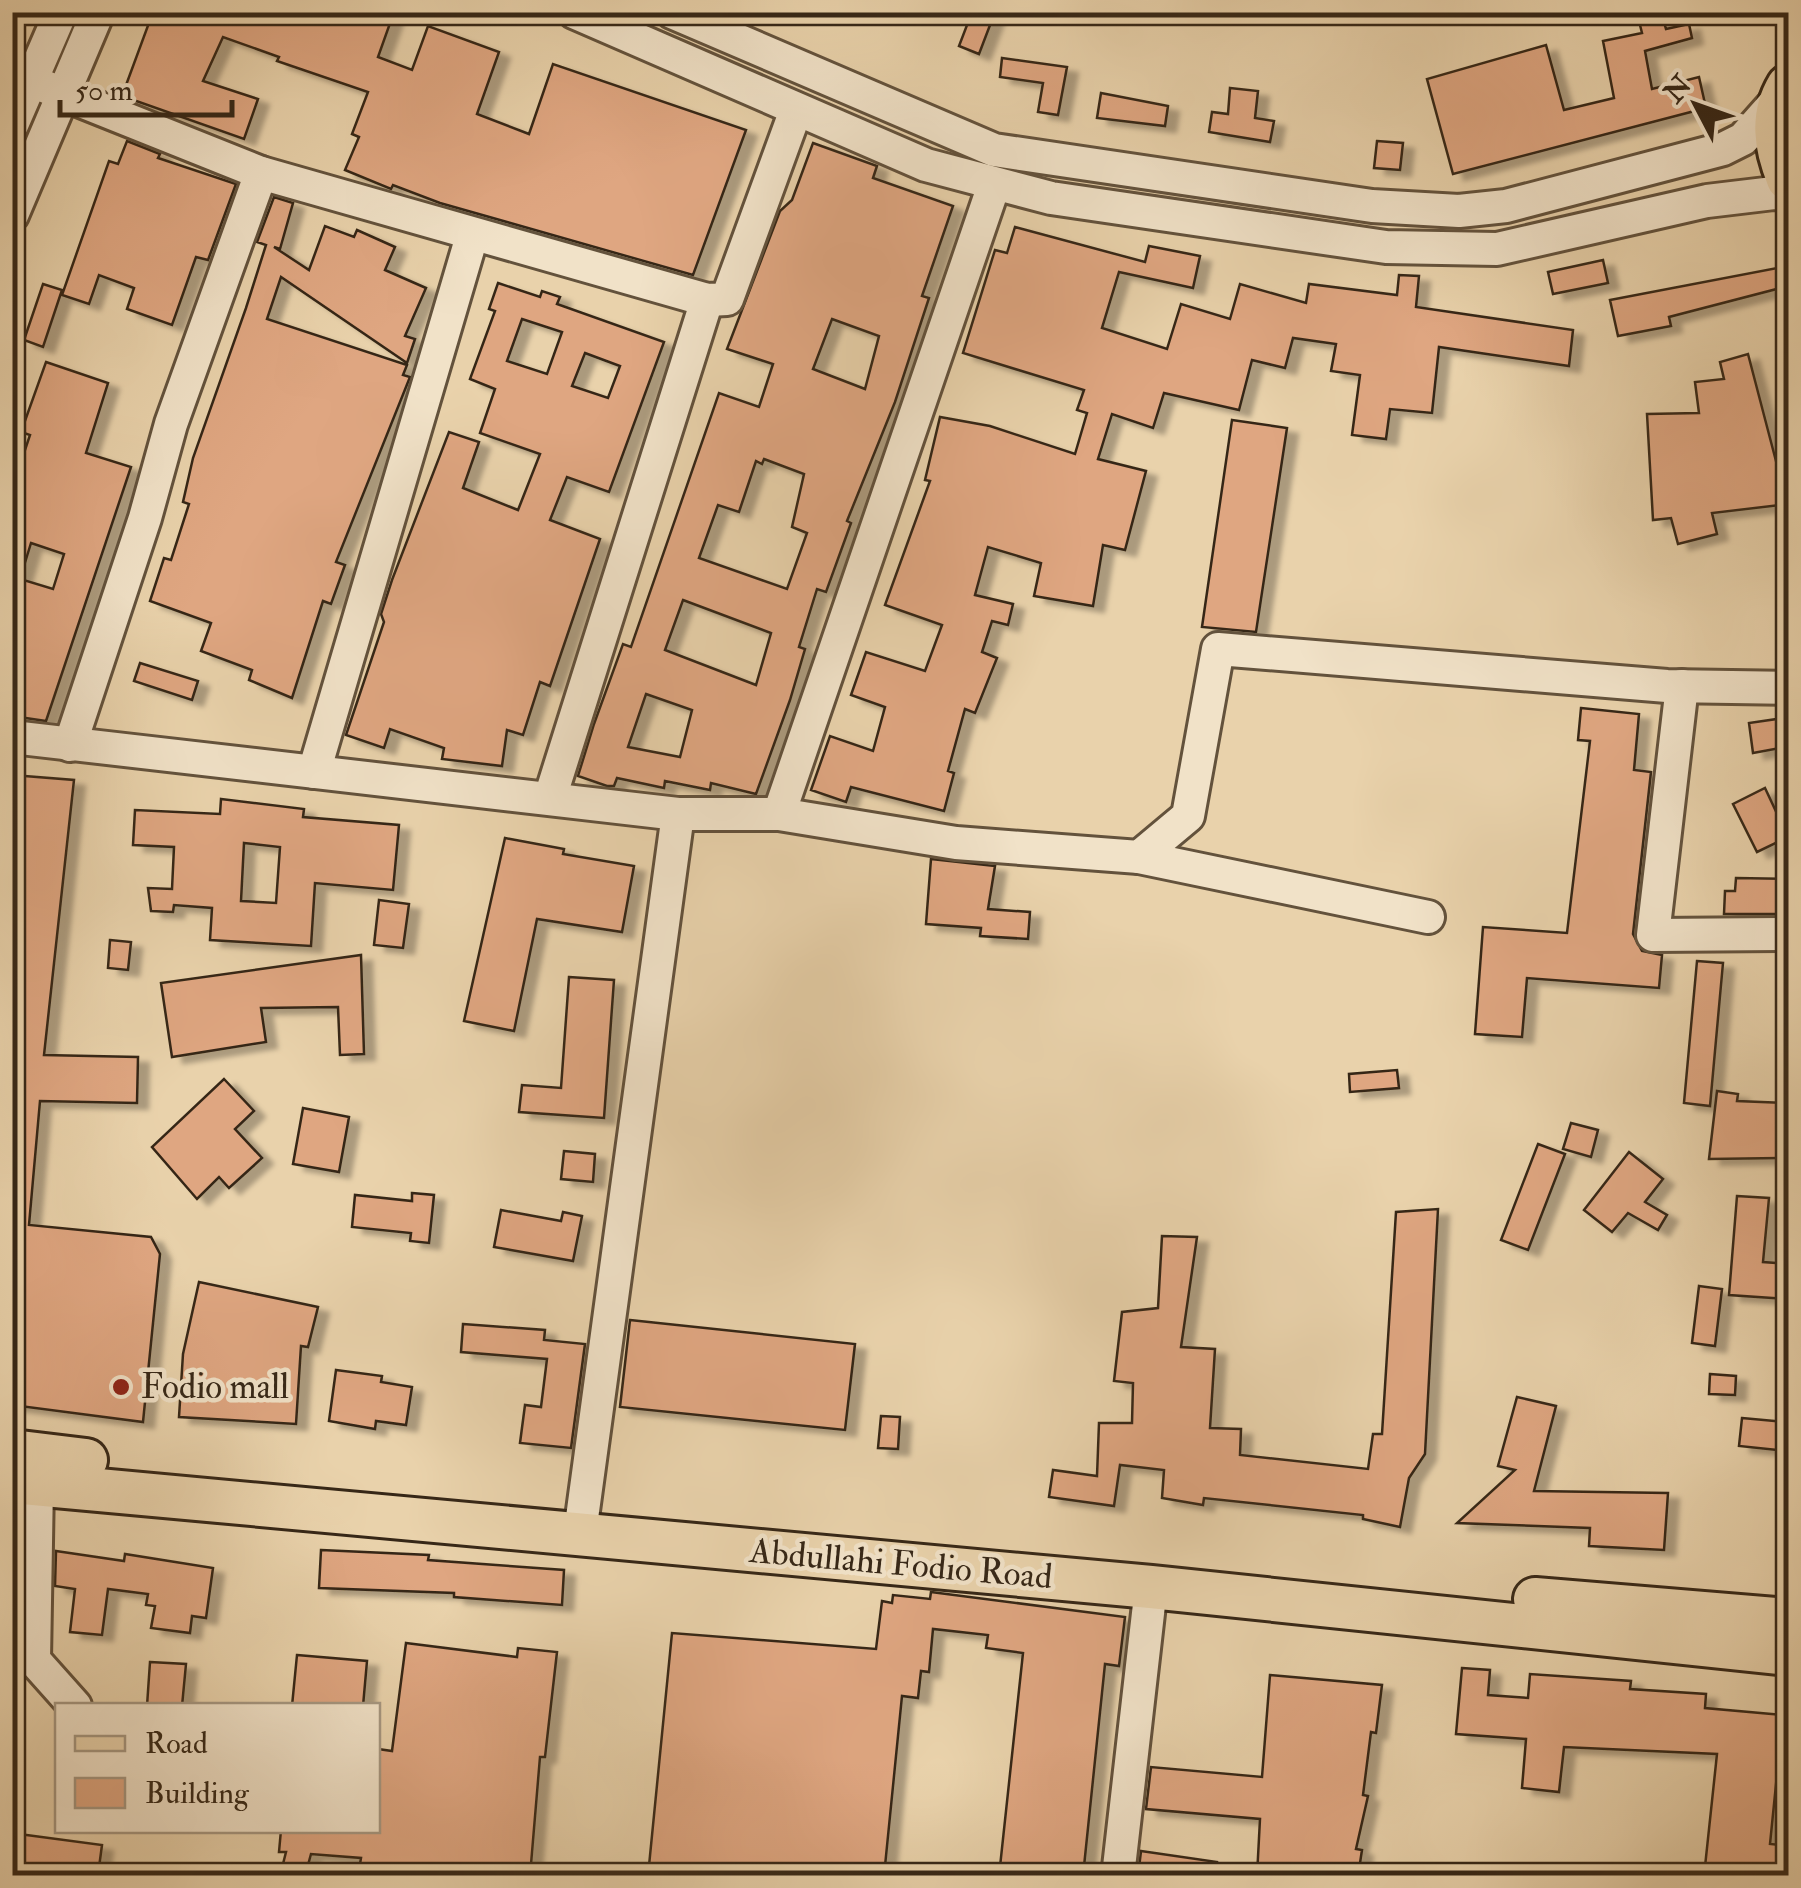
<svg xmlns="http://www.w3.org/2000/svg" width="1801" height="1888" viewBox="0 0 1801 1888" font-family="'IM FELL Double Pica',serif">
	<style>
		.building { fill: #dfa681; stroke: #362717; stroke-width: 2.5; fill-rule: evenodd; filter: url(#shadow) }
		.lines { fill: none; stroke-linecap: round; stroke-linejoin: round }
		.minor-casing { stroke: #63523c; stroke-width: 38 }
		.major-casing { stroke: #362717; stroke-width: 48 }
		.minor { stroke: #f1e2c8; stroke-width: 32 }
		.major { stroke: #e9d2ab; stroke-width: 42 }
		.poi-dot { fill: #8f2418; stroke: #f1e2c8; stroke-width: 4 }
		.labels { text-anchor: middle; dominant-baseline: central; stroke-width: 9; stroke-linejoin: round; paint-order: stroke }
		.poi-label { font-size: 35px; fill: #362717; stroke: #f1e2c8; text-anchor: start }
		.street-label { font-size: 35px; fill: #362717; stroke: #f1e2c8 }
	</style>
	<defs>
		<filter id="shadow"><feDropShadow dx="11" dy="6" stdDeviation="2.5" flood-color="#0004"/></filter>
	</defs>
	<rect width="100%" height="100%" fill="#e9d2ab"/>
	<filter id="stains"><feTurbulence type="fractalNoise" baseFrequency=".002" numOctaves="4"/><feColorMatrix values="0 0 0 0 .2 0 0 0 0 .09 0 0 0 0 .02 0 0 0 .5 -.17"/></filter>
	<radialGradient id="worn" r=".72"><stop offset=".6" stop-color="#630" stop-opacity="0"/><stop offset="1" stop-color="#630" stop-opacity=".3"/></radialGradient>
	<g class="building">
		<polygon points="153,12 394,12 378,57 412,70 428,26 499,52 477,114 529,134 553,64 746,130 693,275 440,203 393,185 391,189 345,170 359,137 352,134 368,92 277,61 279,57 223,37 203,81 258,99 244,139 122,96"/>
		<polygon points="972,12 995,12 979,54 959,46"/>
		<polygon points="1663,19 1666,29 1689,24 1692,38 1645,51 1652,89 1699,77 1706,108 1453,174 1427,79 1546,45 1564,110 1614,98 1603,41 1642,33 1640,25"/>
		<polygon points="1002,58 1067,67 1058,115 1038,112 1043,83 1000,77"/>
		<polygon points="1230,88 1258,91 1255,118 1274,121 1270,142 1209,132 1212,112 1228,114"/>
		<polygon points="1101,93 1168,106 1165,126 1097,118"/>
		<polygon points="127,141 160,154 158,158 236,184 208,260 196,257 172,325 127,309 134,288 99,275 89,304 62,295 109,161 118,164"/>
		<polygon points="1377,141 1403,143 1400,170 1374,168"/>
		<path d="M813 143 877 166 873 178 953 206 922 296 929 298 895 402 847 521 851 523 826 592 817 589 799 647 805 649 790 700 756 794 711 783 710 790 665 781 664 788 617 778 614 786H607L578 776 594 724 623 644 631 647 719 393 759 407 773 364 727 349 780 211 792 200ZM832 319 879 336 865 389 813 369ZM764 459 804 474 792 527 807 533 787 589 699 558 718 505 739 512 756 461 762 464ZM683 600 771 633 756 685 665 650ZM646 694 692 710 680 757 628 747Z"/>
		<polygon points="274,197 293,203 280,249 274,247 309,270 325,226 354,237 357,230 395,247 385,270 426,288 405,336 415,339 407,363 281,277 267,319 407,365 403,375 410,377 336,562 345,565 331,604 323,601 292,698 249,680 252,670 201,651 211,623 150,601 164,558 171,560 189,504 183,502 193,458 246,308 266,245 257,242"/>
		<polygon points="1015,227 1145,262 1149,246 1200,256 1193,288 1119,272 1102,328 1167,349 1181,304 1230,319 1240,284 1306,303 1309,284 1397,295 1399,275 1419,276 1416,307 1573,330 1569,366 1439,347 1432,413 1390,409 1386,439 1352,435 1360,375 1331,371 1336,344 1293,338 1285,368 1252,360 1239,410 1164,393 1153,428 1112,414 1098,459 1146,471 1125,550 1103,545 1093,606 1034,596 1041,563 988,547 975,595 1013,604 1008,625 992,621 982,652 997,658 975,713 965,709 948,771 954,773 944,811 851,787 846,802 811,790 830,736 873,751 885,707 851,695 866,652 925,671 942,625 885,605 930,481 925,480 940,417 990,426 1075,454 1087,413 1077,410 1084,390 963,353 995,250 1007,253"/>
		<polygon points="1603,260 1608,283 1553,294 1548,272"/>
		<polygon points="1788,266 1788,286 1669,317 1671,326 1618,336 1610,300"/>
		<path d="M498 283 540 297 542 291 560 297 557 304 664 342 609 492 567 477 550 520 600 539 550 686 540 682 523 735 507 730 502 766 442 759 444 748 390 729 384 748 346 735 384 622 381 614 392 580 449 432 479 442 463 488 518 510 540 454 480 433 495 389 470 379 495 311 489 309ZM522 319 562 332 547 374 507 361ZM585 353 620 366 608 398 572 386Z"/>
		<polygon points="43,284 62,290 43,347 24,340"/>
		<polygon points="1748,354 1782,484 1788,482 1788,504 1712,513 1717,534 1678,544 1671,518 1653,520 1647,414 1699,413 1695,382 1724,379 1720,362"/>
		<path d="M46 362 108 383 86 453 131 467 46 721 12 716V489L30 435 21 432ZM31 543 64 554 53 589 20 579Z"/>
		<polygon points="1232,420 1287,428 1256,632 1202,627"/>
		<polygon points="140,663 198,681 192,700 134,681"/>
		<polygon points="1581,708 1639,714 1634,770 1651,772 1633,934 1642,951 1662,955 1659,988 1527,978 1522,1037 1475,1034 1483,927 1567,933 1590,741 1578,740"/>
		<polygon points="1777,719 1785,747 1753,753 1749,723"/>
		<polygon points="12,775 74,780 44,1055 138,1057 137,1103 40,1101 29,1225 151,1237 160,1254 143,1422 12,1405"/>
		<polygon points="1765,788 1788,837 1757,852 1733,804"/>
		<path d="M221 799 304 809 303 817 399 825 393 890 315 883 311 946 210 940 212 908 174 905 173 912 151 911 148 888 172 889 174 847 133 845 135 810 220 814ZM244 843 280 847 276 903 241 901Z"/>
		<polygon points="505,838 564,849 563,854 634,866 622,932 537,919 514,1031 464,1021"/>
		<polygon points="931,859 995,866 988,909 1030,912 1028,939 980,936 981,928 926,924"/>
		<polygon points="1736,878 1788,879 1788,914 1724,914 1725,891 1735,891"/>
		<polygon points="379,900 409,904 403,948 374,945"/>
		<polygon points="110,940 131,942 128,970 108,968"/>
		<polygon points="361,955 364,1054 340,1055 338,1007 261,1008 266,1042 172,1057 161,983"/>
		<polygon points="1697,961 1723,963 1710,1106 1684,1103"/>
		<polygon points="569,977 614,980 604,1118 519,1112 522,1085 561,1088"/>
		<polygon points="1397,1070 1399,1088 1350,1092 1349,1074"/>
		<polygon points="224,1079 254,1111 235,1129 262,1158 229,1188 219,1177 197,1199 152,1147"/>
		<polygon points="1717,1091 1738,1094 1737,1101 1788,1103 1788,1158 1709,1159"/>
		<polygon points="303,1108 349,1117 339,1172 293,1164"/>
		<polygon points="1571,1123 1598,1130 1591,1157 1563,1149"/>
		<polygon points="1538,1144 1565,1154 1528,1250 1501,1240"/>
		<polygon points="564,1151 595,1154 593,1182 561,1179"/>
		<polygon points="1629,1152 1663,1179 1645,1202 1667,1215 1658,1230 1628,1213 1612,1232 1584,1210"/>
		<polygon points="412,1193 434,1195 429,1243 410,1241 411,1233 352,1227 355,1195 412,1201"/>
		<polygon points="1737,1196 1769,1198 1763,1262 1788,1264 1788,1299 1729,1295"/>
		<polygon points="1438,1209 1425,1454 1409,1478 1400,1527 1363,1519 1363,1515 1204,1498 1203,1505 1162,1498 1164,1470 1120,1465 1114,1506 1049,1497 1053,1470 1097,1476 1099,1423 1132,1423 1133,1383 1114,1381 1122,1312 1158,1308 1162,1236 1197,1237 1181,1347 1215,1349 1210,1428 1241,1429 1240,1455 1368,1469 1373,1434 1382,1434 1396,1212"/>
		<polygon points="501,1210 561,1221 563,1212 582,1216 573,1261 494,1247"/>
		<polygon points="199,1282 318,1307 308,1347 301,1346 296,1424 179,1417 183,1354"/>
		<polygon points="1699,1286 1722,1289 1715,1346 1692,1343"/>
		<polygon points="630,1320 855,1344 845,1430 620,1407"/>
		<polygon points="463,1324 545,1330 544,1340 585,1344 571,1448 520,1443 525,1405 541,1407 547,1359 461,1352"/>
		<polygon points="336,1370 382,1376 381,1382 412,1387 406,1425 376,1421 375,1429 329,1421"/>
		<polygon points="1710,1374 1736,1376 1735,1395 1709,1394"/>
		<polygon points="1517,1397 1556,1406 1534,1491 1668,1493 1664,1550 1589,1546 1590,1528 1457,1523 1515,1470 1498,1466"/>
		<polygon points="881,1416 900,1417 898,1449 878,1448"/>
		<polygon points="1742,1418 1786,1422 1788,1451 1739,1446"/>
		<polygon points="321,1550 429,1555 428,1560 564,1570 562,1605 454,1597 454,1593 319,1588"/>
		<polygon points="56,1551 124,1561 125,1554 213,1568 206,1618 192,1616 190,1633 151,1628 155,1606 146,1605 148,1594 108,1589 102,1635 70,1632 75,1589 55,1586"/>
		<polygon points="931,1592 1125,1617 1119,1666 1105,1664 1083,1876 999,1876 1023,1653 986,1648 988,1635 933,1629 929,1672 921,1671 918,1698 902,1696 884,1876 648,1876 672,1633 876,1649 882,1601 892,1603 893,1595 930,1599"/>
		<polygon points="406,1643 517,1657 518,1648 557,1652 545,1757 540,1757 530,1876 358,1876 361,1858 311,1854 305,1876 280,1876 286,1852 279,1852 281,1830 378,1830 378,1749 392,1751"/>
		<polygon points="297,1655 367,1661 363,1706 292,1706"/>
		<polygon points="150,1662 186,1664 182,1706 147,1706"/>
		<polygon points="1462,1668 1490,1670 1488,1695 1528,1698 1530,1674 1631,1681 1630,1689 1706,1694 1705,1708 1783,1715 1770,1844 1788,1846 1788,1876 1704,1876 1717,1754 1564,1747 1559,1792 1522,1788 1526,1739 1456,1734"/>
		<polygon points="1270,1675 1382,1685 1376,1733 1371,1732 1363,1795 1368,1796 1356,1849 1362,1850 1358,1876 1257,1876 1260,1819 1146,1809 1151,1767 1262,1777"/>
		<polygon points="19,1834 102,1845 98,1875 14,1863"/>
		<polygon points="1141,1851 1217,1862 1216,1876 1138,1876"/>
	</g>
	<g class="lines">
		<g class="minor-casing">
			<g id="minor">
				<polyline points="574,12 926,165 1051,198 1386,247 1497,249 1707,201 1774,193 1788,195"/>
				<polyline points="672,12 994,150 1372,206 1459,211 1506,206 1723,149 1743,139 1782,95"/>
				<polyline points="31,81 261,173 707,300 727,299 796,110"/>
				<polyline points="12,125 61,12"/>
				<polyline points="12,215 98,12"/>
				<polyline points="1682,686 1653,935 1788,934"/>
				<polyline points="12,737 678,814 779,814 956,843 1139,857 1188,816 1218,649 1667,686 1788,688"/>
				<polyline points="70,745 145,518 171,424 261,173"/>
				<polyline points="314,772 472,236"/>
				<polyline points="550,798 707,300"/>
				<polyline points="779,814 994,185"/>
				<polyline points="1139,857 1428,917"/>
				<polyline points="37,1484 34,1660 75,1706"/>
				<polyline points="582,1518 678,814"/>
				<polyline points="1118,1876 1151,1587"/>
			</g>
		</g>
		<g class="major-casing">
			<g id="major">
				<path d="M1788 86C1770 116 1775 147 1788 179"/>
				<polyline points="12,1451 86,1460"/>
				<polyline points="12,1482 1151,1587 1788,1654"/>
				<polyline points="1535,1599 1788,1620"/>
			</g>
		</g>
		<use href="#minor" class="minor"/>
		<use href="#major" class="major"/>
	</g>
	<circle class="poi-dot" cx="121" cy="1387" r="10"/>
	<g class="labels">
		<g class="poi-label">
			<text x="141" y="1387">Fodio mall</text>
		</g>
		<g class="street-label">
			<text transform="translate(901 1564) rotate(5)">Abdullahi Fodio Road</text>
		</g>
	</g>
	<rect width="1801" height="1888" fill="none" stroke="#e9d2ab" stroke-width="50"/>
	<rect x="15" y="15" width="1771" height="1858" fill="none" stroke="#362717" stroke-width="5"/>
	<rect x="25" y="25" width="1751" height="1838" fill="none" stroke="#362717" stroke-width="2.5"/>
	<rect x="55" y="1703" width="325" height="130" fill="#f1e2c8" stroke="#a69781" stroke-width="2.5"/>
	<rect x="75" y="1736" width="50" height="15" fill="#e9d2ab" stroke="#a69781" stroke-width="2.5"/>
	<text x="145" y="1753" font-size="30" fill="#362717">Road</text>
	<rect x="75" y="1778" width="50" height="30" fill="#dfa681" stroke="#a69781" stroke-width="2.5"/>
	<text x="145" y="1803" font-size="30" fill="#362717">Building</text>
	<g transform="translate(1696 105) rotate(311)" stroke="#f1e2c8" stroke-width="8" paint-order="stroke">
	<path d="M0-8L18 38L0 25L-18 38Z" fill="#362717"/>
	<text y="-15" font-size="28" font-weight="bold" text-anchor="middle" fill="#362717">N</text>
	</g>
	<path d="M60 100v15h172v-15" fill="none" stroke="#362717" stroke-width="5"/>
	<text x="75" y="100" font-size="30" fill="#362717" stroke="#f1e2c8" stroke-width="8" paint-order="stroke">50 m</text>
	<rect width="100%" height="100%" filter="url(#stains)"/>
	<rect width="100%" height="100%" fill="url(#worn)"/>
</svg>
